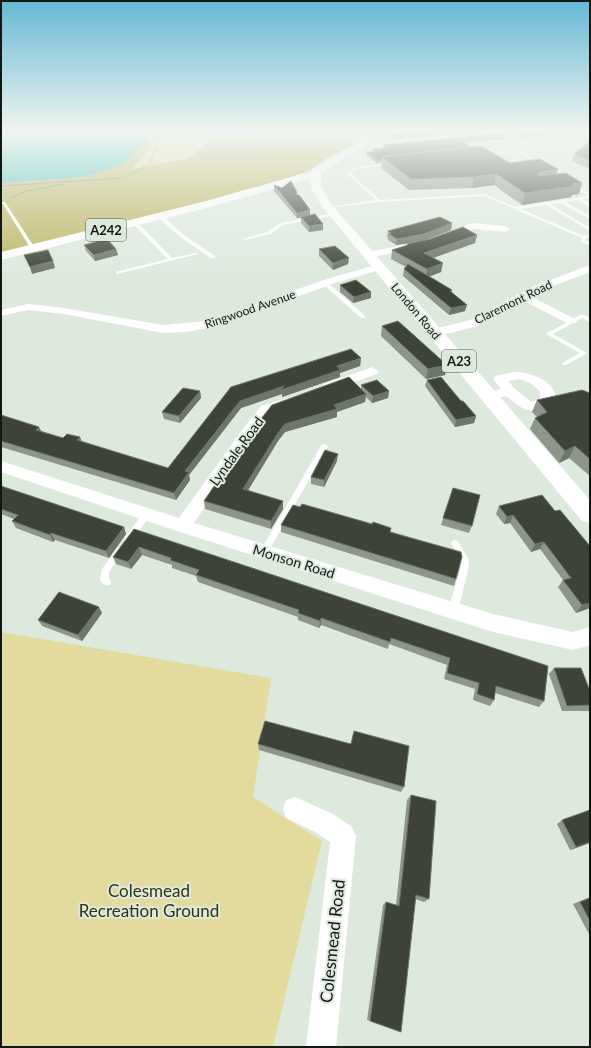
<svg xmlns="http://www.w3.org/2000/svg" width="591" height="1048" viewBox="0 0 591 1048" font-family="Lato,sans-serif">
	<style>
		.green { fill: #e2db9d }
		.forest { fill: #bdb360 }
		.water { fill: #43bcb8 }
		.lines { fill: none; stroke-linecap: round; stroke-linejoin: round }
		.path { stroke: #707770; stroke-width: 1; stroke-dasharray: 2 1; stroke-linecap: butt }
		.lane { fill: #fff; fill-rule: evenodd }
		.street { fill: #fff; fill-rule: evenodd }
		.primary { fill: #fff; fill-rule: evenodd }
		.wall { fill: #8e968b }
		.shaded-wall { fill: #6e756a }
		.building { fill: #3e4338; stroke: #6e756a }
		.labels { text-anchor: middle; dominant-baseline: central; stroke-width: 4; stroke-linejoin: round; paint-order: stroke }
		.far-street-label { font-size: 12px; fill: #141814; stroke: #dee9de }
		.shield { fill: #dee9de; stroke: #515751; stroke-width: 1 }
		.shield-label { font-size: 13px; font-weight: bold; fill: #141814 }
		.street-label { font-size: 14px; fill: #141814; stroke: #dee9de }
		.near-park-label { font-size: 17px; fill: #37320e; stroke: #dee9de }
		.near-street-label { font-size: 17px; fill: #141814; stroke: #dee9de }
	</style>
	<rect width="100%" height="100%" fill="#dee9de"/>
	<g class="green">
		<polygon points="150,132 372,132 355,144 338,140 210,140 188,159 131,169 150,147"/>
		<polygon points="1,632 271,678 253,797 322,841 273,1047 1,1047"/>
	</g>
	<polygon class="forest" points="145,132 150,132 150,147 132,169 188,159 210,140 338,140 355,144 326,159 309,171 210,204 1,256 1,183 84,177 144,144"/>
	<polygon class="water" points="1,132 145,132 144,144 122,165 84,177 1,183"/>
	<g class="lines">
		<g class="path">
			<polyline points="1,186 123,178 149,165 157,143 157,132"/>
			<polyline points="11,198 27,191 64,184"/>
		</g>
		<g class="lane">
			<polygon points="519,150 562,173 570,181 567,182 560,175 517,152 482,154 480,153"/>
			<polygon points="392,163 391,165 357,169 350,173 380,200 485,194 516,207 588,196 570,184 573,183 590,194 590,198 582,199 590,204 590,207 577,200 565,202 590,216 590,219 560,203 550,204 590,228 590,231 546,205 521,209 584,236 590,235 590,237 586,238 585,240 590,242 590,245 581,242 582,238 484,196 379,202 328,208 326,207 376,200 346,173 356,167"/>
			<polygon points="1,202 5,202 35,248 35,249 31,249 3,204 1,204"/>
			<polygon points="334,213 336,214 335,215 283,225 271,234 245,240 243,239 267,232 280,223"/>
			<polygon points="158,215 162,215 184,235 215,256 215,258 211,258 180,237 158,217"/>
			<polygon points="132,221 136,221 172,258 196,253 198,254 116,274 116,272 168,259 132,223"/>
			<polygon points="323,282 327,282 365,316 365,318 361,318 323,284"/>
			<polygon points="580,315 584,315 590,318 590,322 582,318 553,334 587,353 566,365 562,365 562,363 580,353 546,334"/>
			<polygon points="322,444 324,444 328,446 267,554 261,554 260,552 261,550"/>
			<polygon points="147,511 150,512 151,514 150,516 132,540 126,540 125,538 126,536 144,512"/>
			<polygon points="455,540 458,541 468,558 469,566 458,611 456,614 453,615 450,614 448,611 461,566 460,558 451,543 452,541"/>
			<path d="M120 547 123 548 124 550 109 572V578L111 582 110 585C106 586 102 584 100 580L102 569 117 548Z"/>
		</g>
		<g class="street">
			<polygon points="482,132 506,132 503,134 392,145 375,141 379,139 392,141"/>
			<polygon points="472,223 505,226 510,229 505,232 473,229 444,240 439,237"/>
			<polygon points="415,243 420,246 418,248 368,258 363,255 368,252"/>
			<polygon points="379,264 384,267 383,269 335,283 213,327 186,332 163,333 64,314 28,310 1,316 1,310 28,304 64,308 163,325 207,321 327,279"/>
			<polygon points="590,265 590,272 542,290 532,297 575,319 577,321 575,323 567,323 524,301 478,326 434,337 428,333 430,330 470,320 534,286"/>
			<polygon points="372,367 379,371 377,374 329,391 324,390 322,387 324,384"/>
			<path d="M515 372C530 371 566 385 552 405 525 413 528 413 506 396L489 400 484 399 482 396 484 393 501 389 493 379 495 376ZM520 379 530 383 540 391V399L531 402 514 388 508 381Z"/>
			<polygon points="291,397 296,398 298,401 296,404 271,412 252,436 194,523 493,614 573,632 590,627 590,645 573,650 493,632 177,531 1,472 1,461 179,518 242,430 261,406"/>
			<polygon points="295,797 333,814 352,827 356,836 336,1047 306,1047 330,842 315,832 286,818 283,809 286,800"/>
		</g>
		<path class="primary" d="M376 132H386L322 173C318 185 326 195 332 205L590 500V523L582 521 324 209 312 190 310 179 214 206 1 260V252L206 201 298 175 311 173 313 169Z"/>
	</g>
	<g class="wall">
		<polygon points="411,132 466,132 395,139 391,137 392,134"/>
		<polygon points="507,132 577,132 518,138 507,133"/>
		<polygon points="506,134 504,139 462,143 470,147 510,163 558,169 556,174 582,183 579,194 572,195 571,197 522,205 494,185 472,188 409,190 381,168 382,162 376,163 366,155 366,152 372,152 372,149 383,148 383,145"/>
		<polygon points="590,141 590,169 572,161 574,154"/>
		<polygon points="274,185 297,195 310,215 323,224 323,230 309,232 301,223 301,218 297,218 274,191"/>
		<polygon points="452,223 451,230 423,241 396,245 388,240 388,238 387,237 388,231"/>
		<polygon points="477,235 475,243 432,258 441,272 429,276 452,290 452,292 465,311 449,315 403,276 404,269 406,267 391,259 392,250 407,246 407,244"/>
		<polygon points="84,245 116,249 118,255 95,261 86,251"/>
		<polygon points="319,249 348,264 333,270 319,256"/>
		<polygon points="340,285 371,298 353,303 340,292"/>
		<polygon points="382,326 447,365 445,375 426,379 381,336"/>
		<polygon points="361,358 360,366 340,373 340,377 282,397 282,394 241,408 189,475 190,480 176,500 1,447 1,415 41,431 63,438 80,437 82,442 168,468 231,387"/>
		<polygon points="427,380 461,401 476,416 474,423 455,427 425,386"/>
		<polygon points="361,385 389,391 388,398 372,403 366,397 365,402 337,412 337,417 285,432 278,441 248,490 283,509 271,529 205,509 204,501 253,429 361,389"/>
		<polygon points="200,391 201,398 180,423 164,419 162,412"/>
		<polygon points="590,393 590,476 569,458 559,463 530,429 535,418 537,417 532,412 537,400"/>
		<polygon points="337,461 324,487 311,484 311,477"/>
		<polygon points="1,486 124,527 126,534 109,558 55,540 53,542 16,528 12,521 14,519 1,514"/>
		<polygon points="453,488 472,526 469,533 441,525"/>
		<polygon points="542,495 590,608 576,613 558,587 563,580 540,549 531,552 510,523 504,524 496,514 499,506"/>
		<polygon points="300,507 390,532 456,579 454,586 281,532 281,525"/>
		<polygon points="134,529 548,666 544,701 539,707 495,693 494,700 490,706 473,700 475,689 444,679 447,665 389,644 388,649 321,625 319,628 298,620 298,617 198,582 196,576 172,568 172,565 142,555 131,569 116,564 113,557"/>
		<polygon points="102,613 82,641 42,626 38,620"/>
		<polygon points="554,668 590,691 590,711 562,711 549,674"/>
		<polygon points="258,744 404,787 401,792 259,750"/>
		<polygon points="411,795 429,899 424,902 415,899 370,1021 367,1020 383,905 386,902 396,905 407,800"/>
		<polygon points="590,810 590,843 570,850 557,824 562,820"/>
		<polygon points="590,897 590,936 573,904"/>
	</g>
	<g class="shaded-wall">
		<polygon points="440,132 466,132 395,139 395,136"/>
		<polygon points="507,132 504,139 458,143 459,140 504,136"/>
		<polygon points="550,132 577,132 518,138 519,135"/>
		<polygon points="376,160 382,160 382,162 376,163"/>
		<polygon points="558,169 555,180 534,187 539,172"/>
		<polygon points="496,174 494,185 472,188 474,177"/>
		<polygon points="582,183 579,194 572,195 571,197 522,205 525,193"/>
		<polygon points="310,210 310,216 297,218 297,213"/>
		<polygon points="452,223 451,230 423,241 396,245 397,239"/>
		<polygon points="323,224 323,230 309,232 309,226"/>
		<polygon points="477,235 475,243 422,262 424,253"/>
		<polygon points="116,249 118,255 95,261 94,255"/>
		<polygon points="349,258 348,264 333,270 333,263"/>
		<polygon points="53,261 55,268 32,274 30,267"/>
		<polygon points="443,263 441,272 426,278 427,269"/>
		<polygon points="371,292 371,298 353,303 354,297"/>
		<polygon points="467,305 465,311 449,315 451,308"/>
		<polygon points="361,358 360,366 340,373 340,377 282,397 282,394 241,408 189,475 190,480 176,500 174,493 185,471 240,401"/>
		<polygon points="447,365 445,375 426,379 428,369"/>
		<polygon points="200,391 201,398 180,423 179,416"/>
		<polygon points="389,391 388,398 372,403 373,396"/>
		<polygon points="366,394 365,402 337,412 337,417 285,432 278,441 244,497 243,489 278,433 285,424 334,405"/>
		<polygon points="476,416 474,423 455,427 456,420"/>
		<polygon points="39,427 43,434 36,430"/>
		<polygon points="80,437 83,445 77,440"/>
		<polygon points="575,446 569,458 559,463 565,451"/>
		<polygon points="338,454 337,461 324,487 324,480"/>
		<polygon points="283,501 283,509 271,529 271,521"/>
		<polygon points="513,515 510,523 504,524 507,517"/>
		<polygon points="124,527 126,534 109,558 106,551"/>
		<polygon points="51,533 55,540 53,542 50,535"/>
		<polygon points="544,542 540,549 531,552 535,544"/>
		<polygon points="139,547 142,555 131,569 128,562"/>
		<polygon points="590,603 590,608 576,613 582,605"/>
		<polygon points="99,607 102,613 82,641 78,635"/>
		<polygon points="321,618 321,625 319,628 320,621"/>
		<polygon points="590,842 590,843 570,850 576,847"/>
	</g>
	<g class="building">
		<polygon points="411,132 440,132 395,136 392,134"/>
		<polygon points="505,132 506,132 504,136 459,140 470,147 382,157 382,160 376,160 366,152 375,152 372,149 386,148 383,145 504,133"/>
		<polygon points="512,132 550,132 519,135"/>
		<polygon points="590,141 590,161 574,154"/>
		<polygon points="481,146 510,163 540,159 558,169 539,172 537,176 566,173 582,183 572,184 575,186 525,193 496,174 474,177 411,179 382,157"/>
		<polygon points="291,181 297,192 296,194 300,196 310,210 297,213 274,185 282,188"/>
		<polygon points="315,214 323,224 309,226 301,217"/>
		<polygon points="440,217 452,223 424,234 397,239 389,234 391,233 388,231"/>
		<polygon points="463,227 477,235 424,253 443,263 427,269 392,250 408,245 407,244 430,239"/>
		<polygon points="107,239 116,249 94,255 84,245"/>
		<polygon points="335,246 349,258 333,263 319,249"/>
		<polygon points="48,250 53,261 30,267 24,255"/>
		<polygon points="408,264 452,290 450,291 467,305 451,308 404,269"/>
		<polygon points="356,280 371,292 354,297 340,285"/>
		<polygon points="398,321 447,365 428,369 382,326"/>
		<polygon points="351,349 361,358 337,366 340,370 281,390 284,386 240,401 185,471 189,472 174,493 1,441 1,415 39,427 36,430 63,438 67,434 80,437 77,440 168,468 231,387"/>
		<polygon points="349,377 366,394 334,405 337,409 285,424 278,433 243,489 283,501 271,521 204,501 253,429 272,405"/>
		<polygon points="441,377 461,401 463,401 476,416 456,420 427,380"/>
		<polygon points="377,380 389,391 373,396 361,385"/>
		<polygon points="183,388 200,391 179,416 162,412"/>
		<polygon points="582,390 590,393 590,459 575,446 565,451 535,418 547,412 537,400"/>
		<polygon points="325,450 338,454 324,480 311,477"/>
		<polygon points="1,486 124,527 106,551 51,533 50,535 12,521 18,515 1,509"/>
		<polygon points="453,488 480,495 472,526 443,518"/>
		<polygon points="542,495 555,511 560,510 590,546 590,603 582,605 563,580 571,578 544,542 535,544 513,515 507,517 499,506"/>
		<polygon points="302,504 372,524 373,522 391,528 390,532 461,552 462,557 456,579 281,525 293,505 300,507"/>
		<polygon points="134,529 548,666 544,701 496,686 494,700 477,694 479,683 447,673 450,658 391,638 390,642 321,618 320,621 298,613 299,610 196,575 199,570 170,560 171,558 139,547 128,562 113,557"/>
		<polygon points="59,592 99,607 78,635 38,620"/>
		<polygon points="554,668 581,668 590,691 590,705 567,706"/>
		<polygon points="265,721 351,744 354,731 409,746 404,787 258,744"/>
		<polygon points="411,795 436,801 429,899 416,895 401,1032 370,1021 386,902 399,906"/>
		<polygon points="590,810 590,842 576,847 562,820"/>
		<polygon points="590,898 590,921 580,902"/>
	</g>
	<linearGradient id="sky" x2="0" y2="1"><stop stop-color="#66b7d5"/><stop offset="0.47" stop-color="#f0f5f0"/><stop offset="1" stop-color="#f0f5f0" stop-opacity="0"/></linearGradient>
	<rect width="591" height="279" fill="url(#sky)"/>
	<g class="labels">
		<g class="far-street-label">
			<text transform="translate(513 302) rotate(-26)">Claremont Road</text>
			<text transform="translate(250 309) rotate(-19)">Ringwood Avenue</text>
			<text transform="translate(416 311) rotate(50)">London Road</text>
		</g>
		<g class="shield">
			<rect x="86" y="219" width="40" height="22" rx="3"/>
			<rect x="442" y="350" width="34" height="22" rx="3"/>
		</g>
		<g class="shield-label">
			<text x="106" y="230">A242</text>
			<text x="459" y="361">A23</text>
		</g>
		<g class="street-label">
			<text transform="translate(236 451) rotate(-54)">Lyndale Road</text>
			<text transform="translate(294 561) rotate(17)">Monson Road</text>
		</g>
		<g class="near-park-label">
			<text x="149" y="890">Colesmead<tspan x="149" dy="20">Recreation Ground</tspan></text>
		</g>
		<g class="near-street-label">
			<text transform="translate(332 941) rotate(-84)">Colesmead Road</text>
		</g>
	</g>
	<rect width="591" height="1048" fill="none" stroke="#141814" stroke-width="4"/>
</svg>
